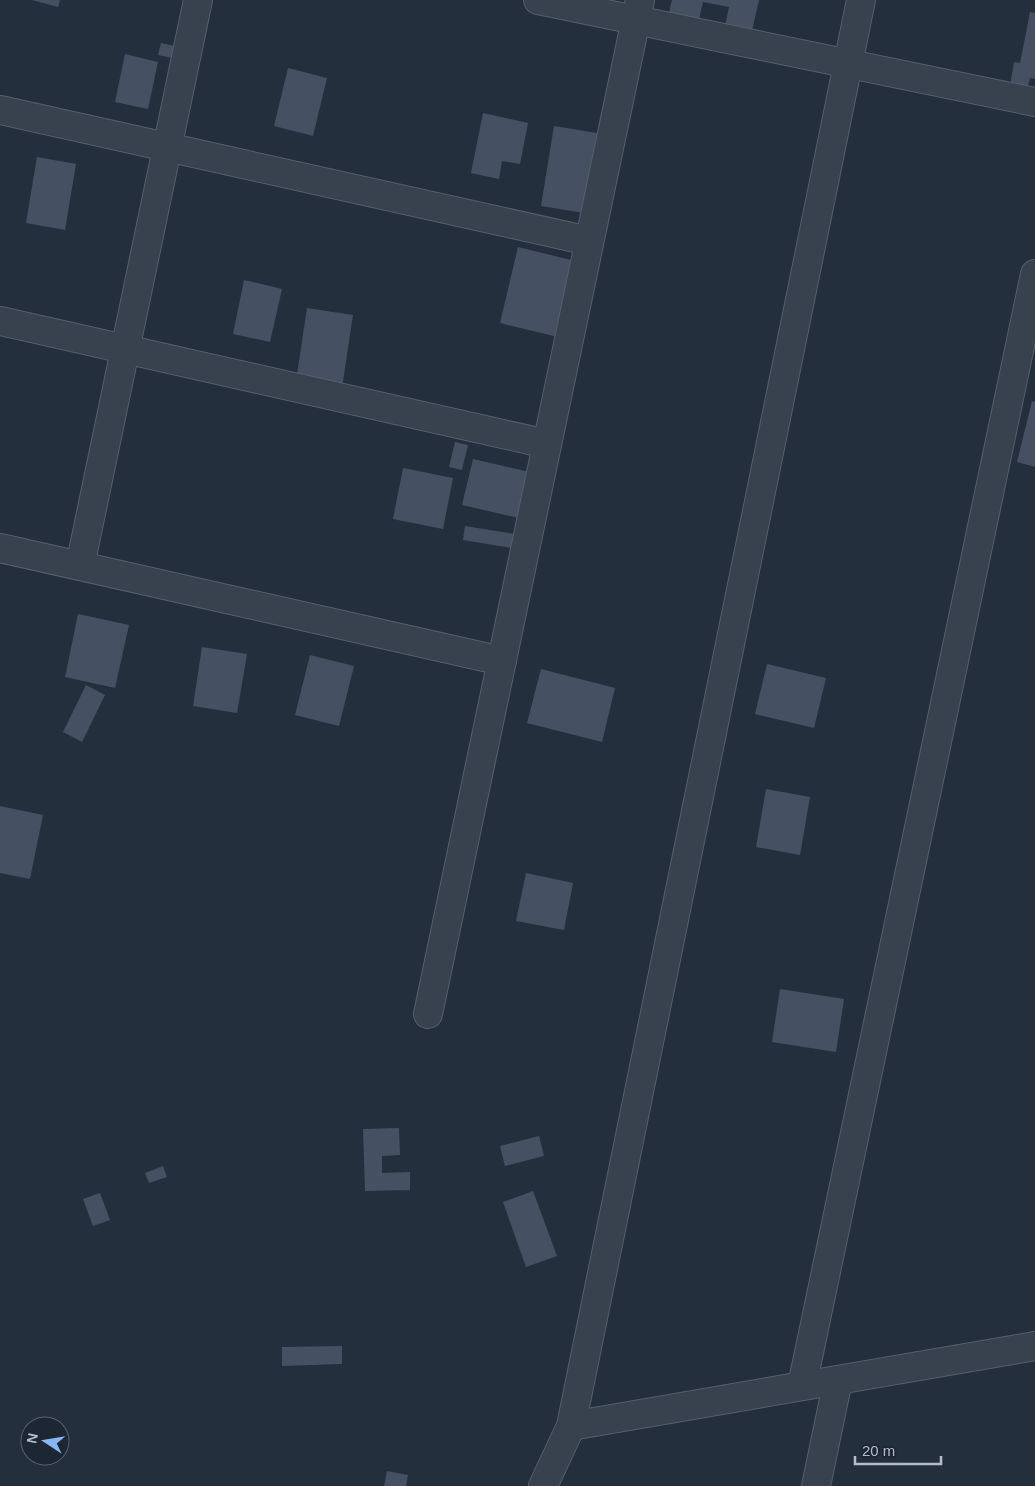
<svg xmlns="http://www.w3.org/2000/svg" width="1035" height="1486" viewBox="0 0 1035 1486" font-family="Arial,sans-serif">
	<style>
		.building { fill: #455162 }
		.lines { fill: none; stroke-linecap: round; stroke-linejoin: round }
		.street-casing { stroke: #565f6c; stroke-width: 30 }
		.street { stroke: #38414e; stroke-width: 28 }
	</style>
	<rect width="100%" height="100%" fill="#242f3e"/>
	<g class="building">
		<polygon points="32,0 60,0 58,7"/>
		<polygon points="672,0 759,0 751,35 724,30 729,7 703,2 698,24 668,17"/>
		<polygon points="1030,12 1035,13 1035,79 1030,78 1027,89 1010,86 1014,62 1020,63"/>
		<polygon points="161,43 175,46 172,58 158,55"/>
		<polygon points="125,54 158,62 148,109 115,102"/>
		<polygon points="288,68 327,78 313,136 274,126"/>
		<polygon points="483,113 528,123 520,164 502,161 499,179 471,173"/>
		<polygon points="554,126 597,133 584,213 541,206"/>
		<polygon points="37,157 76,164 65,230 26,223"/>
		<polygon points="518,247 575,261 558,337 500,323"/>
		<polygon points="244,280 282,289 270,342 233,334"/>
		<polygon points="307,308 353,315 342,388 296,381"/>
		<polygon points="1032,401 1035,402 1035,467 1017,462"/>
		<polygon points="455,442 468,445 462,470 449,467"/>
		<polygon points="473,459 530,472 519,518 462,505"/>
		<polygon points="403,468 453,478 443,529 393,519"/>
		<polygon points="465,526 515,534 512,548 463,540"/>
		<polygon points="78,614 129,625 115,688 65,677"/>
		<polygon points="202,647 247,654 237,713 193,706"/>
		<polygon points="310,655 354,666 339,726 295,715"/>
		<polygon points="767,664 826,678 814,728 755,714"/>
		<polygon points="541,669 615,688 602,742 527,723"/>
		<polygon points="86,685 105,695 82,742 63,732"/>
		<polygon points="766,789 810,797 800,855 756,847"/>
		<polygon points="0,806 43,815 30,879 0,873"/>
		<polygon points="526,873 573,883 564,930 516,921"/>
		<polygon points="780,989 844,999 836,1052 772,1042"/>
		<polygon points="399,1128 400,1155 382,1156 382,1173 410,1172 410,1190 365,1191 363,1129"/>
		<polygon points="539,1136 544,1156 505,1166 500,1146"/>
		<polygon points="163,1166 167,1177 149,1183 145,1173"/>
		<polygon points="533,1191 557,1256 526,1267 503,1202"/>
		<polygon points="100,1193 110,1220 93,1226 83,1199"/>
		<polygon points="342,1346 342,1364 282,1366 282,1347"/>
		<polygon points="387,1471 408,1475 406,1486 384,1486"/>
	</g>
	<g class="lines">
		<g class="street-casing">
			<g id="street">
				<polyline points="538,0 1035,102"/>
				<polyline points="0,110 589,241"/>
				<polyline points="0,321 547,444"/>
				<polyline points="0,548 502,661"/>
				<polyline points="80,566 198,0"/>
				<polyline points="428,1014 640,0"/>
				<polyline points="802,1386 1035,274"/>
				<polyline points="571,1426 1035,1346"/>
				<polyline points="543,1486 571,1426 861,0"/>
				<polyline points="816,1486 838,1380"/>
			</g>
		</g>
		<use href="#street" class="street"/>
	</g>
	<g transform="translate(45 1441) rotate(282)"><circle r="24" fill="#1d2633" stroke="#59626f"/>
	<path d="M0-4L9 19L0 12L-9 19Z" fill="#8ab4f8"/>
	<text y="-8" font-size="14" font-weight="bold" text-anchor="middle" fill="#b4bcc9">N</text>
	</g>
	<path d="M855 1456v8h86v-8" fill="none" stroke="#b4bcc9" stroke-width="2.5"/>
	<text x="862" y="1456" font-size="15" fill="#b4bcc9" stroke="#1d2633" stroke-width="4" paint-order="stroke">20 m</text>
</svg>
